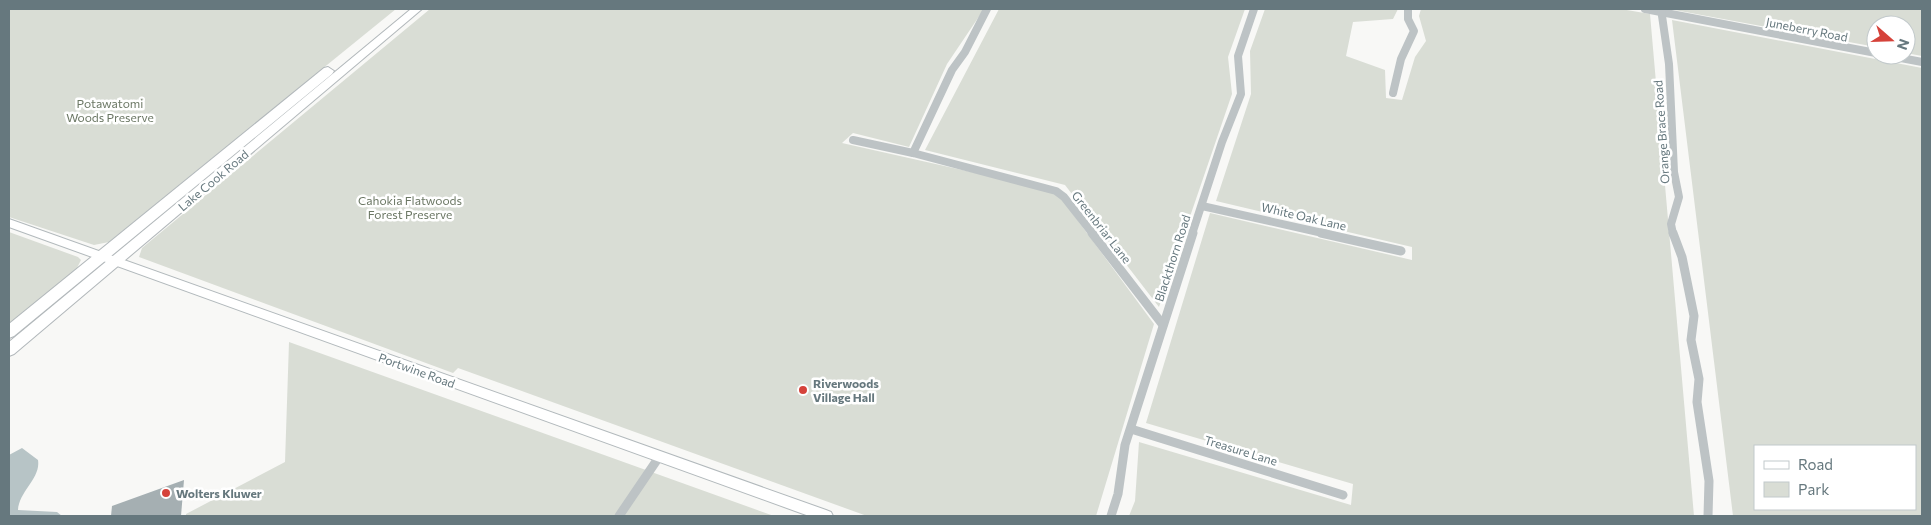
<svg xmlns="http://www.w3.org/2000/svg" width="1931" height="525" viewBox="0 0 1931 525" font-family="Commissioner,sans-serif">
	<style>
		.green { fill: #d9ddd5; fill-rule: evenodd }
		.water { fill: #b7c4c6 }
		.building { fill: #a5afb2 }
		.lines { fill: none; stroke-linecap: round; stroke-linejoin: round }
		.secondary-casing { stroke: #b2b9bc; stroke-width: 2 }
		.primary-casing { stroke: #b1b7ba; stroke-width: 2 }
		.street-far1 { stroke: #bdc3c5; stroke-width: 8 }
		.street { stroke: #bdc3c5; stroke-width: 9 }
		.secondary { fill: #fff; fill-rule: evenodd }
		.primary { fill: #fff; fill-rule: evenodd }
		.poi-dot { fill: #d5423a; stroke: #fff; stroke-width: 2 }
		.labels { text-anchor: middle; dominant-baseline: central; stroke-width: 5; stroke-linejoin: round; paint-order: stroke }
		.street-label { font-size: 12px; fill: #66787e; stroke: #fff }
		.park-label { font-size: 12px; fill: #6b7764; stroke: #fff }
		.poi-label { font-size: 12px; font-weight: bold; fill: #66787e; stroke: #fff; text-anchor: start }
	</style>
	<rect width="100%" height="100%" fill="#f8f8f6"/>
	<g class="green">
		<polygon points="9,9 396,9 109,242 94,245 9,217"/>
		<polygon points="430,9 984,9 947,64 909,147 853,133 842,143 1056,191 1154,324 1096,516 867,516 458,368 453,373 139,257 142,248"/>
		<polygon points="999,9 1245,9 1228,57 1232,94 1159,307 1065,185 925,150"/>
		<polygon points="1265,9 1398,9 1393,19 1353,22 1346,56 1385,70 1386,98 1402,100 1415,57 1426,41 1419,16 1421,9 1621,9 1650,14 1694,516 1129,516 1135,501 1139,442 1351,505 1353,484 1146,423 1210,213 1412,260 1412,247 1216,201 1251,94 1250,51"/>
		<polygon points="1669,9 1922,9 1922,56 1906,53 1906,25 1876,25 1876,47"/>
		<path d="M1672 20 1922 68V516H1733ZM1755 446H1915V509H1755Z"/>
		<polygon points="9,232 78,257 81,260 77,268 9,325"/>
		<polygon points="289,342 774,516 186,516 186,514 285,462"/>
	</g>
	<path class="water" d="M22 448 38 460C41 478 19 491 18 510L57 512 62 516H9V455Z"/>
	<polygon class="building" points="184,480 181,516 111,516 112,506"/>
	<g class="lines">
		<g class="secondary-casing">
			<polygon id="secondary" points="9,219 826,510 831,512 833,516 809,516 9,227"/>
		</g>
		<g class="primary-casing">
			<g id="primary">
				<polygon points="411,9 422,9 14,354 9,356 9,342"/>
				<polygon points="328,67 334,71 332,74 14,336 9,338 9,324 324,68"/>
			</g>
		</g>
		<g class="street-far1">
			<polyline points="1645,9 1876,53"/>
			<polyline points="1661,9 1669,64 1674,172 1679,197 1671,224 1673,234"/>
			<polyline points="1885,55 1922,62"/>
			<polyline points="1393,93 1401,59 1414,31 1408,19 1408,9"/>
			<polyline points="853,140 913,153 1056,191 1064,197 1093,234"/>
			<polyline points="913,153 952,70 965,52 987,9"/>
			<polyline points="1202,206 1327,234"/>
			<polyline points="1192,234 1222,142 1241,94 1238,56 1254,9"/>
		</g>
		<g class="street">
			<polyline points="1092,233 1163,325"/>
			<polyline points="1321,233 1401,251"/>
			<polyline points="1673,233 1682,257 1694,316 1691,340 1699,379 1697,402 1709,481 1708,516"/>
			<polyline points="1131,429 1343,495"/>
			<polyline points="619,516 659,457"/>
			<polyline points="1111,516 1118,494 1125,445 1193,233"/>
		</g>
		<use href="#secondary" class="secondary"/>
		<use href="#primary" class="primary"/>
	</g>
	<g class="poi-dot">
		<circle cx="803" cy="390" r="5"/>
		<circle cx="166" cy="493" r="5"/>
	</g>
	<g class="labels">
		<g class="street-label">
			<text transform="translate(1807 29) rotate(11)">Juneberry Road</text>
			<text transform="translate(1661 132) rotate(-94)">Orange Brace Road</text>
			<text transform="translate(213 180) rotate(-40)">Lake Cook Road</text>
			<text transform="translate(1304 216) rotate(13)">White Oak Lane</text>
			<text transform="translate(1102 227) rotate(52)">Greenbriar Lane</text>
			<text transform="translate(1172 258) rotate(-72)">Blackthorn Road</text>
			<text transform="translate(417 370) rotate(20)">Portwine Road</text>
			<text transform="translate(1241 450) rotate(17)">Treasure Lane</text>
		</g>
		<g class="park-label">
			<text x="110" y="103">Potawatomi<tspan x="110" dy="14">Woods Preserve</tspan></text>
			<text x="410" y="200">Cahokia Flatwoods<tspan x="410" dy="14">Forest Preserve</tspan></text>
		</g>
		<g class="poi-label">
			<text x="813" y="383">Riverwoods<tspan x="813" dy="14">Village Hall</tspan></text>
			<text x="176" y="493">Wolters Kluwer</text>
		</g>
	</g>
	<rect width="1931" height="525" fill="none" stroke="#66787e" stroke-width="20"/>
	<rect x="1754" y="445" width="162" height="65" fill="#ffffff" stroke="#c2c9cb"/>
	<rect x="1764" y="461" width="25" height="8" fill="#ffffff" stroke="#c2c9cb"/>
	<text x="1798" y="470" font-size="15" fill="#66787e">Road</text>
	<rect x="1764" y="482" width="25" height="15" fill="#d9ddd5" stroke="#c2c9cb"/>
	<text x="1798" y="495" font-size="15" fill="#66787e">Park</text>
	<g transform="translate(1891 40) rotate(110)"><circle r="24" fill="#ffffff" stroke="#c2c9cb"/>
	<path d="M0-4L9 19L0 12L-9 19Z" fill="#d5423a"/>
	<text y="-8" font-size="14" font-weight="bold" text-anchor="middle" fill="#66787e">N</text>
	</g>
</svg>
